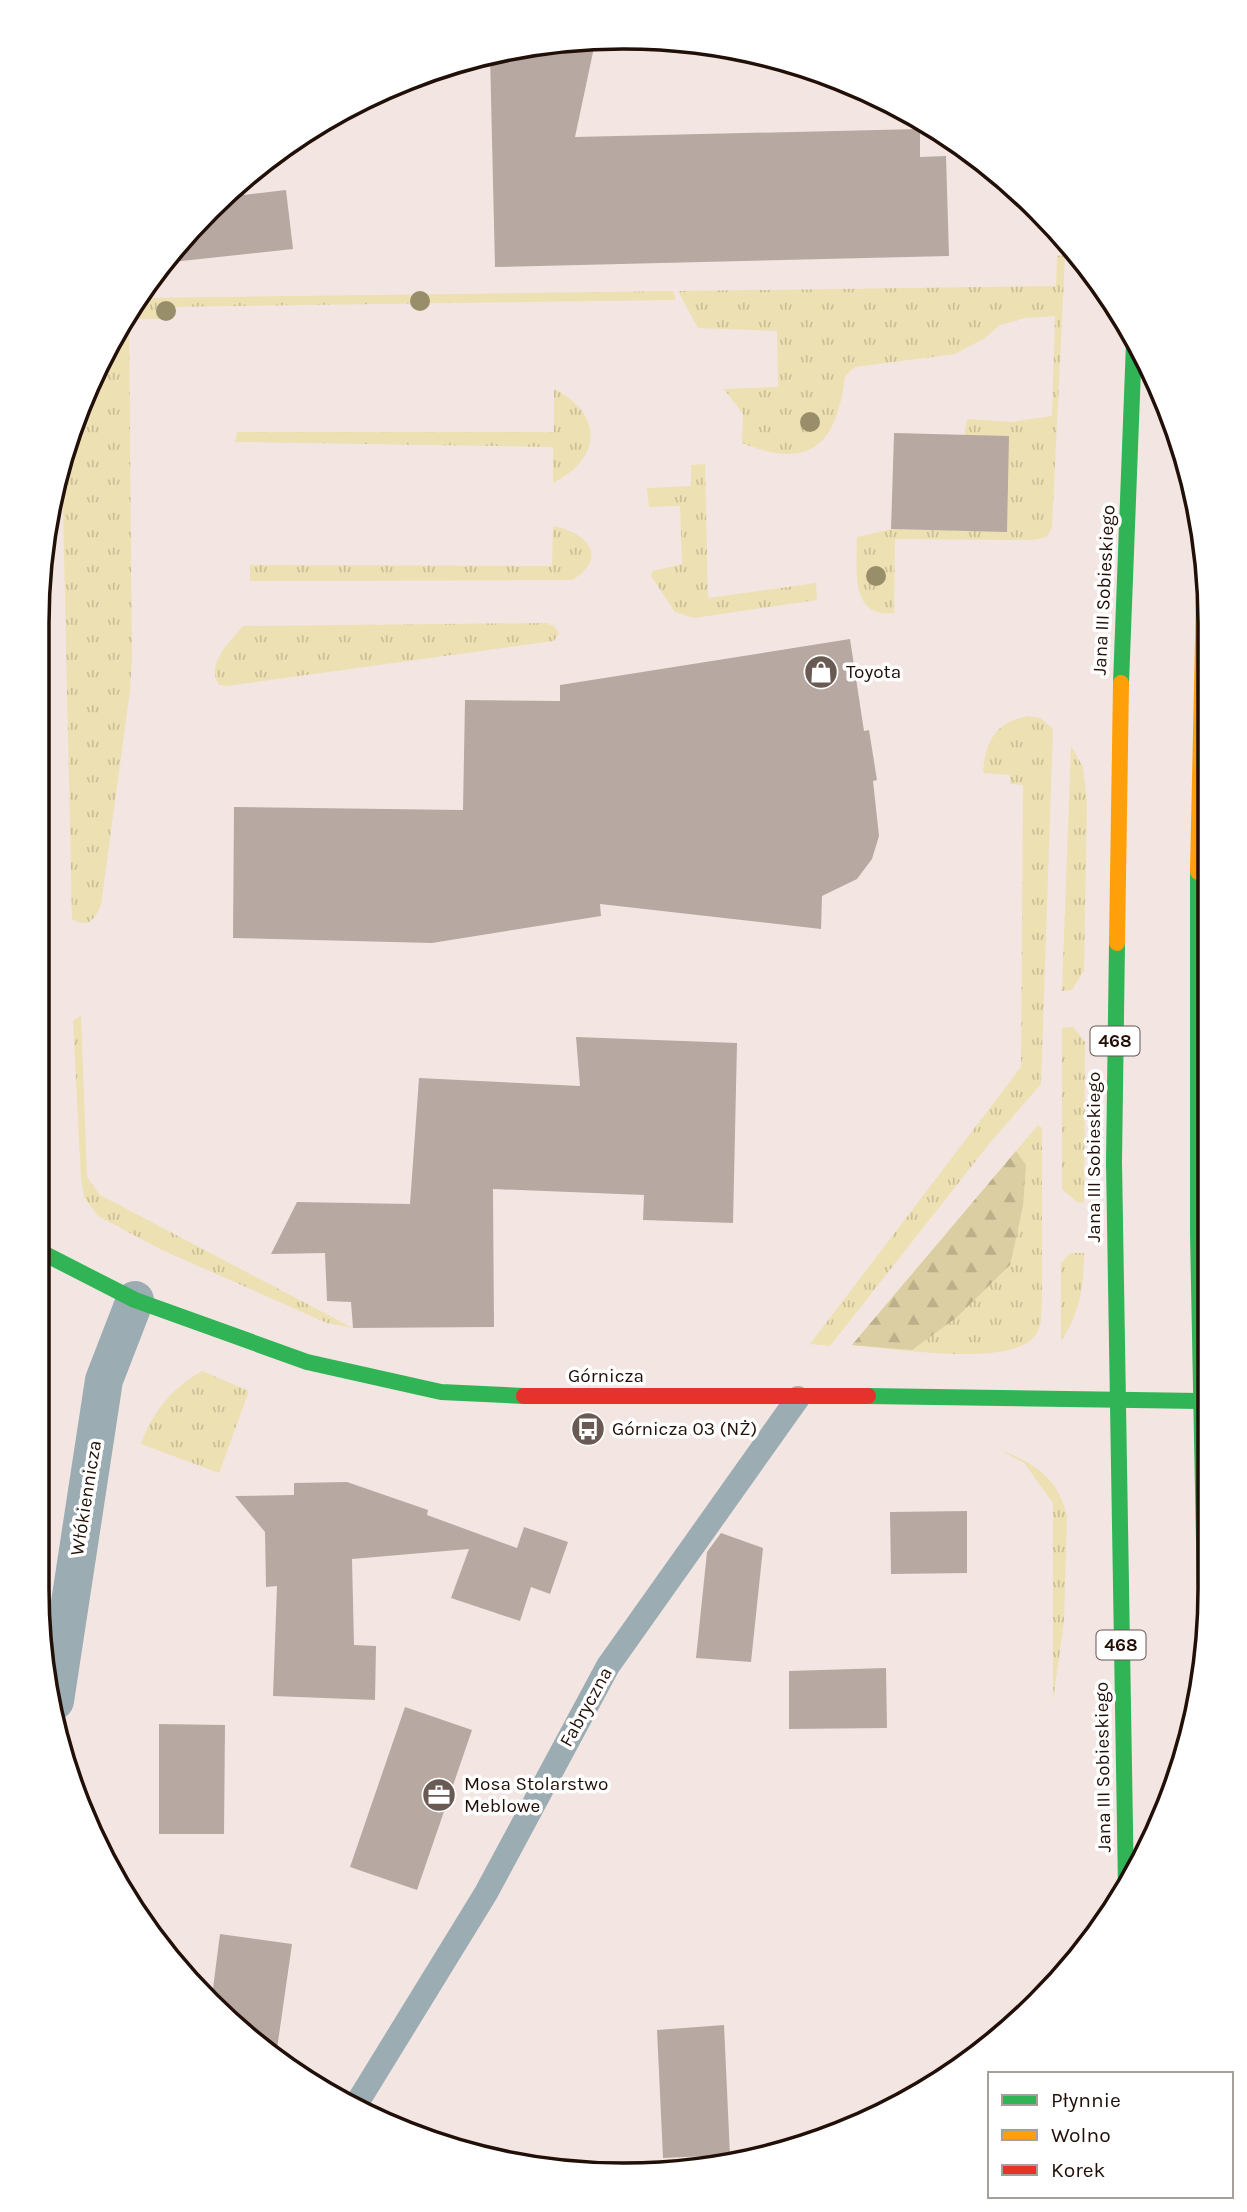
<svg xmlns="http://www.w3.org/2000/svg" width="1247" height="2212" viewBox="0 0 1247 2212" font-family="Karla,sans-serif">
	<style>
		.grass { fill: url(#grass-tufts) }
		.forest { fill: url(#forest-firs) }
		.building { fill: #b7a8a2 }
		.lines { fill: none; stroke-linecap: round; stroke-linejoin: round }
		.lane { stroke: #9bacb2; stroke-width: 24 }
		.street { stroke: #9bacb2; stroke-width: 38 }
		.fast { stroke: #30b455; stroke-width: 16 }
		.slow { stroke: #ff9f0a; stroke-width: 16 }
		.jam { stroke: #e5322d; stroke-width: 16 }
		.tree { fill: #998e6a }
		.labels { text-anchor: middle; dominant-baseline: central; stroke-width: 7; stroke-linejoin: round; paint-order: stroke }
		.shield { fill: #fff; stroke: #645752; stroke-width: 2 }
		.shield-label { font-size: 18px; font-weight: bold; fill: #210f08 }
		.street-label { font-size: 19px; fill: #210f08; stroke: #fff }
		.poi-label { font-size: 19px; fill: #210f08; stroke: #fff; text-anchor: start }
		.rim { fill: none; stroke: #210f08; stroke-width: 3.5 }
	</style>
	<defs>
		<pattern id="grass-tufts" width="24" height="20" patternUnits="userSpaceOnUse" patternTransform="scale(1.75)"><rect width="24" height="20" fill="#ede0b3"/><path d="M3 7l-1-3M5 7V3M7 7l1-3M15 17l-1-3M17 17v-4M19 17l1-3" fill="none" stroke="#cbbf98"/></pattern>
		<pattern id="forest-firs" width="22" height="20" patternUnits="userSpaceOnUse" patternTransform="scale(1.75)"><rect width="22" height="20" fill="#dbcea2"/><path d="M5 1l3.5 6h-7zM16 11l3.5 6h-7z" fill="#bcb08a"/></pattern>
	</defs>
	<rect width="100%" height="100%" fill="#f3e6e2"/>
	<g class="grass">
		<path d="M1063 255 1065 258 1052 527 1047 537 1034 540 895 539 894 613C849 618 857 569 857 537L891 529 1007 531 964 436 967 419 1011 422 1052 416 1055 316 1025 318 1000 325 985 338 955 354 855 367 845 376C837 444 811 471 742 443L743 414 724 389 778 387 777 331 698 328 678 291 1056 286 1057 256Z"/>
		<path d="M673 291 676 300 172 307 171 319H129L132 658 130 691 101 905C95 919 88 929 72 919L62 462C74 405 105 345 139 298Z"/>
		<path d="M554 389C604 414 602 459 553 483V447L235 442 237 432H554Z"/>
		<polygon points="705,464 708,598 816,583 817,600 694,618 675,612 651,576 653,571 682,564 680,506 649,507 647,488 691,486 691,465"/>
		<path d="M553 526C586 532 610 557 572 580L250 581V565L552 566Z"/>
		<path d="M546 623 554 626 559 633 554 641 226 686 219 685C205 665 230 641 243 626Z"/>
		<path d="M1028 716 1040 718 1053 729 1041 1084 989 1144 830 1346 810 1344 1021 1067 1023 785 1010 784V775L983 773C985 742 995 722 1028 716Z"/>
		<polygon points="1071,746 1083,767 1087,802 1084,970 1072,990 1062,991"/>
		<polygon points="81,1015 87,1177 100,1195 353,1328 327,1323 162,1250 98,1216 84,1197 81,1179 73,1021"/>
		<polygon points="1073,1027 1085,1042 1084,1203 1077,1202 1062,1189 1062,1028"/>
		<path d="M1038 1125 1042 1128V1301C1041 1314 1043 1327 1034 1337 1008 1368 891 1348 852 1345Z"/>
		<path d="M1070 1253H1084C1084 1285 1080 1314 1061 1341V1263Z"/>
		<path d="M202 1371 249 1391 219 1473 141 1444C152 1412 172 1388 202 1371Z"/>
		<path d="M1000 1450C1034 1462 1059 1479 1067 1516L1064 1621 1053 1701V1503L1024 1463Z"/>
		<polygon points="729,2158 661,2174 590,2167"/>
	</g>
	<polygon class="forest" points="1016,1151 1026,1165 1023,1206 1010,1265 956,1318 912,1350 852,1345"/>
	<g class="building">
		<polygon points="586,38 596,38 575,137 920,129 920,157 946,156 949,256 495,267 490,54"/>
		<polygon points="286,190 293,249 163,263 183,236 225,197"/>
		<polygon points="894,433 1009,436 1007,532 891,529"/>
		<polygon points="850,639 864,731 869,730 877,780 873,781 879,836 872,859 857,879 822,896 821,929 600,904 601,916 432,943 233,938 234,807 463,810 465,700 560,701 560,685"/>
		<polygon points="576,1037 737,1043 733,1223 643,1220 644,1195 493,1189 494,1327 353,1328 351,1302 327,1301 325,1253 271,1254 297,1202 410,1204 419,1078 580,1086"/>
		<polygon points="347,1482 428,1510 427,1515 517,1548 524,1527 568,1542 550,1594 531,1587 520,1621 451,1598 469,1549 352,1559 354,1645 376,1646 375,1700 273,1696 277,1586 266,1587 265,1532 235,1496 294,1495 294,1483"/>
		<polygon points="967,1511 967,1573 891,1574 890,1512"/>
		<polygon points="721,1533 763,1548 751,1662 696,1658 707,1552"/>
		<polygon points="886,1668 887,1728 789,1729 789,1671"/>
		<polygon points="405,1707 472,1730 417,1890 350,1867"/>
		<polygon points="159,1724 225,1725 224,1834 159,1834"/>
		<polygon points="220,1934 292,1944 276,2056 212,1996"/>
		<polygon points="724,2025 730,2155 663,2158 657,2030"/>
	</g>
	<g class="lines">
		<polyline class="lane" points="357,2103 486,1893 608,1666 798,1398"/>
		<polyline class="street" points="55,1701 104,1380 135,1300"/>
		<g class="fast">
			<polyline points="1121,683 1134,343"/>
			<polyline points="1198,872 1198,1233 1206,1644"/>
			<polyline points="1117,943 1114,1162 1126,1888"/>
			<polyline points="37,1250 135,1300 307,1362 441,1392 524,1396"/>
			<polyline points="868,1396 1200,1401"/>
		</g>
		<g class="slow">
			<polyline points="1198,872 1205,548"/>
			<polyline points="1117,943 1121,683"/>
		</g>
		<polyline class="jam" points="524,1396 868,1396"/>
	</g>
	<g class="tree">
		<circle cx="420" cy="301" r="10"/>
		<circle cx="166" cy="311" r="10"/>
		<circle cx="810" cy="422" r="10"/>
		<circle cx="876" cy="576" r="10"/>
	</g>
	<defs>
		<g id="shop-disc" transform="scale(1.75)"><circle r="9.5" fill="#6a5a54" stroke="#fff"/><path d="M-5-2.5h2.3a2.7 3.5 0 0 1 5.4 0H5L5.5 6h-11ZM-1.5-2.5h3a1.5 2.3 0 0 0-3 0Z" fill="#fff"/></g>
		<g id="bus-disc" transform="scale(1.75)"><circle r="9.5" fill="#6a5a54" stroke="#fff"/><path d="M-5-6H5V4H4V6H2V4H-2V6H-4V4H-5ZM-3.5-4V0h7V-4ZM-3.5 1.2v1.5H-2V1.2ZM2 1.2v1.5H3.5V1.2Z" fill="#fff"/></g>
		<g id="office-disc" transform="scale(1.75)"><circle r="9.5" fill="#6a5a54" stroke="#fff"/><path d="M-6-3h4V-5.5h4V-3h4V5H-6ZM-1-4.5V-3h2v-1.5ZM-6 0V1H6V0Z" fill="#fff"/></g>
	</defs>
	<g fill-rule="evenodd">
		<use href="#shop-disc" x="821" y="672"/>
		<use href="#bus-disc" x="588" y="1429"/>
		<use href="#office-disc" x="439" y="1795"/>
	</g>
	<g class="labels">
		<g class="shield">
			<rect x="1090.5" y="1026.5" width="49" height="29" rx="5"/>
			<rect x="1096.5" y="1630.5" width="49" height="29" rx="5"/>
		</g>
		<g class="shield-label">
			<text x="1115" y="1041">468</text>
			<text x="1121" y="1645">468</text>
		</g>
		<g class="street-label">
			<text transform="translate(1104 590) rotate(-87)">Jana III Sobieskiego</text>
			<text transform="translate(1094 1157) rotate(-90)">Jana III Sobieskiego</text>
			<text x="606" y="1376">Górnicza</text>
			<text transform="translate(86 1498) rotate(-81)">Włókiennicza</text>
			<text transform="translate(586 1707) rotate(-61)">Fabryczna</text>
			<text transform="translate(1103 1767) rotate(-91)">Jana III Sobieskiego</text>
		</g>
		<g class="poi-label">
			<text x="846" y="672">Toyota</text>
			<text x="612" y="1429">Górnicza 03 (NŻ)</text>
			<text x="464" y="1784">Mosa Stolarstwo<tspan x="464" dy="22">Meblowe</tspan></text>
		</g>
	</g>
	<path d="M0 0H1247V2212H0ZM623 49H624A574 574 0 0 1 1198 623V1589A574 574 0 0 1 624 2163H623A574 574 0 0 1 49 1589V623A574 574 0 0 1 623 49Z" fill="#fff" fill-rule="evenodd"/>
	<path class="rim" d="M623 49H624A574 574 0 0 1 1198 623V1589A574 574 0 0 1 624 2163H623A574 574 0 0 1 49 1589V623A574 574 0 0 1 623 49Z"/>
	<rect x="988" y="2072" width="245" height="126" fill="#ffffff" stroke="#a69f9c" stroke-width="2"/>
	<rect x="1002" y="2095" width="35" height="10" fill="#30b455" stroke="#a69f9c" stroke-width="2"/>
	<text x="1051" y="2107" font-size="21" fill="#210f08">Płynnie</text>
	<rect x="1002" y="2130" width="35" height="10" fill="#ff9f0a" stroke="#a69f9c" stroke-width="2"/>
	<text x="1051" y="2142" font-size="21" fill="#210f08">Wolno</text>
	<rect x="1002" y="2165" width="35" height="10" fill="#e5322d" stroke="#a69f9c" stroke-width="2"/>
	<text x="1051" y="2177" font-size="21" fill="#210f08">Korek</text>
</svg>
